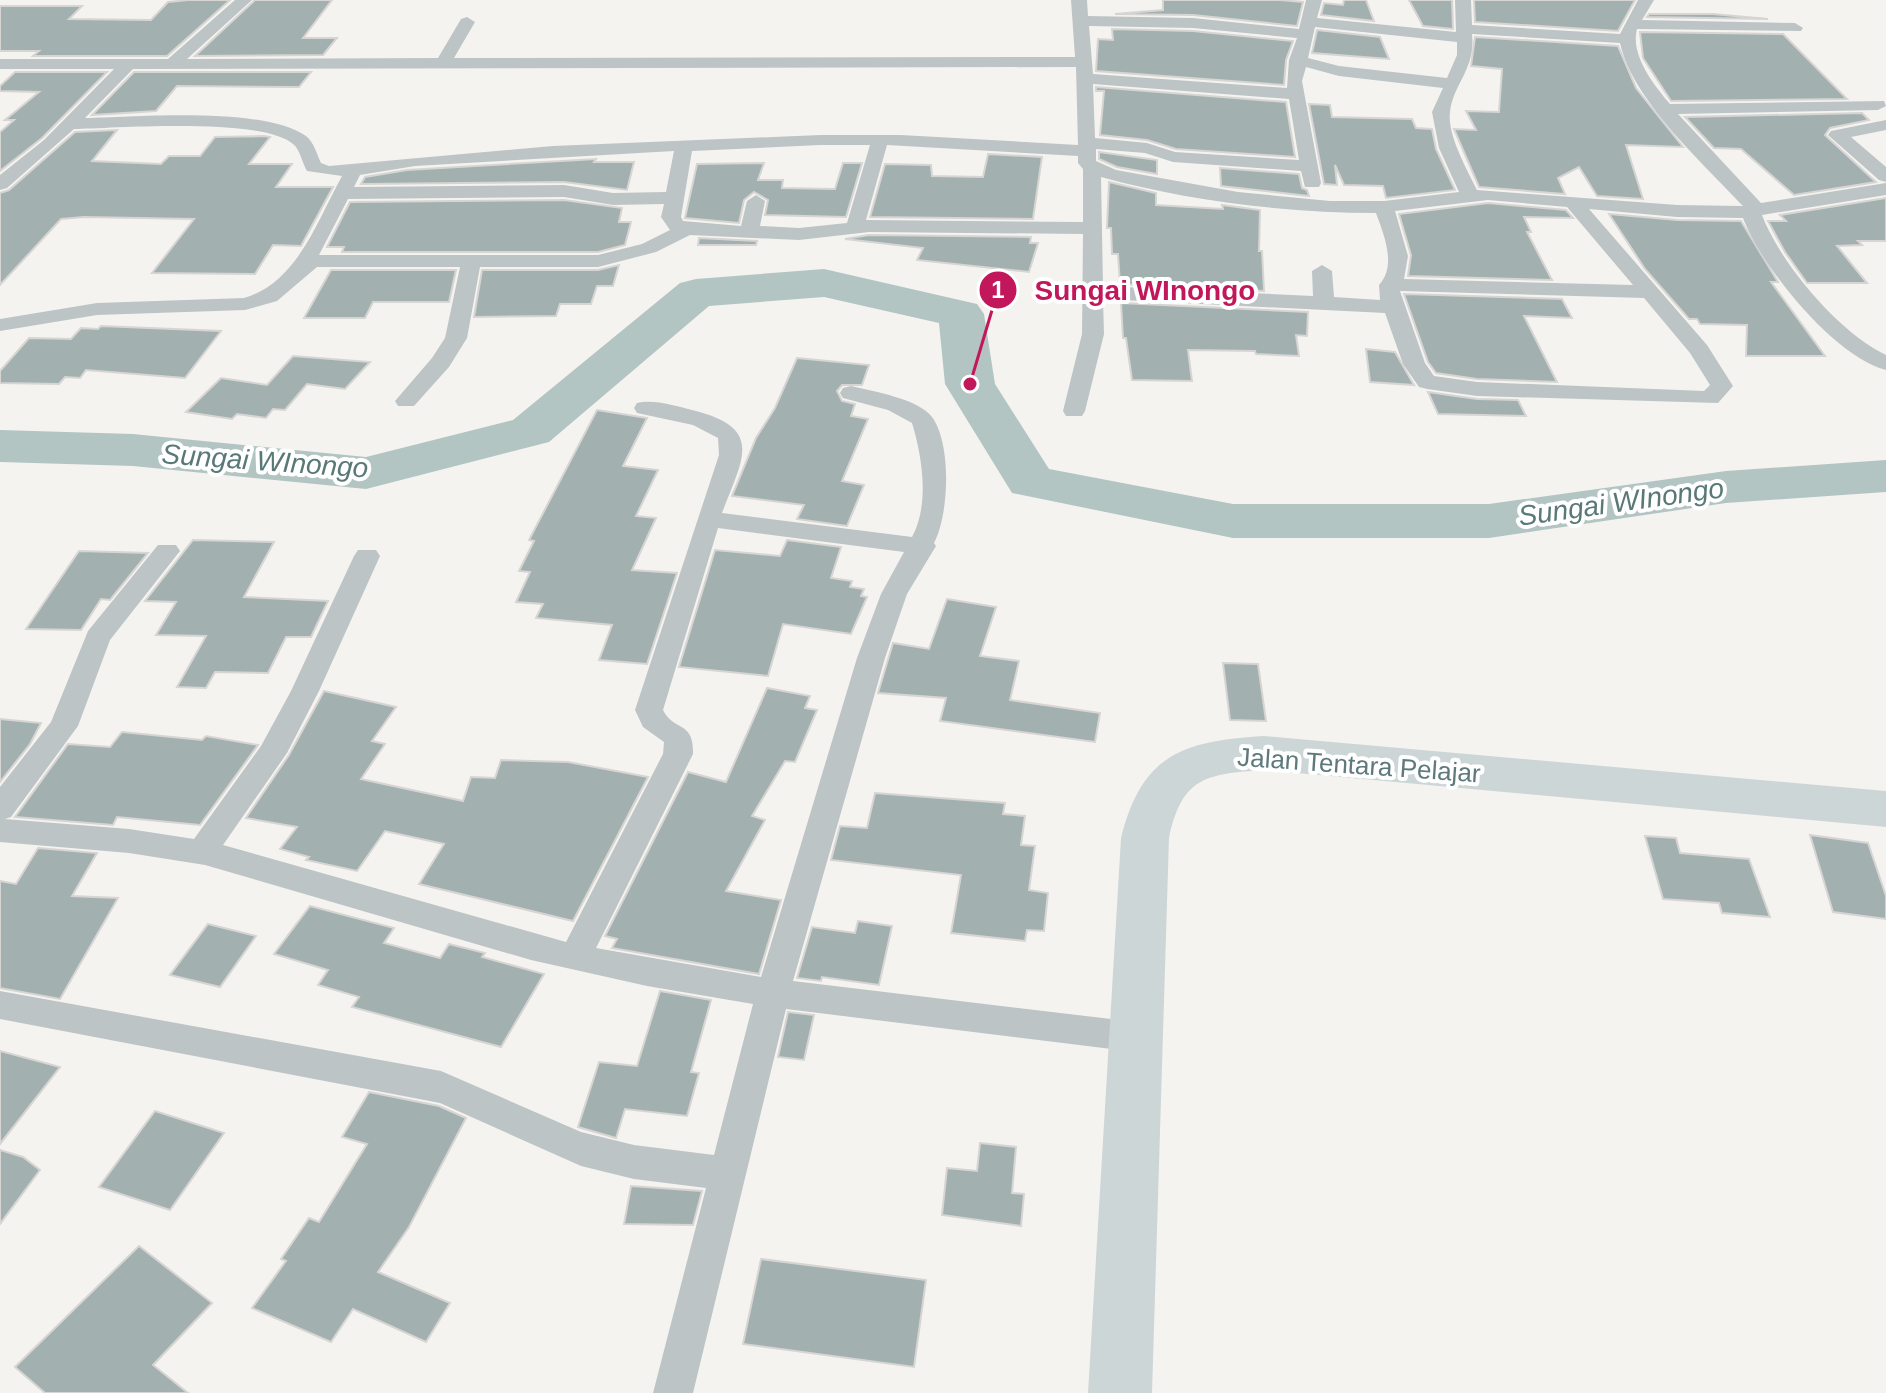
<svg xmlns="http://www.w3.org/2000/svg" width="1886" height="1393" viewBox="0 0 1886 1393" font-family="Helvetica,sans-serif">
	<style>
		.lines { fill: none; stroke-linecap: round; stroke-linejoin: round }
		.river { fill: #b2c5c3; fill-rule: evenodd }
		.building { fill: #a2b0b0; stroke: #d6d5d3; stroke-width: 2 }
		.street { fill: #bdc4c5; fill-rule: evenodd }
		.primary { fill: #cdd6d6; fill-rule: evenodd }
		.labels { text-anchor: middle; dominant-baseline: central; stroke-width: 8; stroke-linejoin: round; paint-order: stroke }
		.street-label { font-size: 26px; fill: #5f7a7c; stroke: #fff }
		.water-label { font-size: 28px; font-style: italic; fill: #597976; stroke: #fff }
		.leader { fill: none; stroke: #c2185b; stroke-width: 3 }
		.callout-dot { fill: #c2185b; stroke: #fff; stroke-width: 3 }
		.mark-label { font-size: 24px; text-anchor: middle; font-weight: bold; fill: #fff }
		.callout-label { font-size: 28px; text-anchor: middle; font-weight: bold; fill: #c2185b; stroke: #fff; stroke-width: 8; stroke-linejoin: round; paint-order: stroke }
	</style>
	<rect width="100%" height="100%" fill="#f5f3f0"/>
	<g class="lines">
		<polygon class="river" points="824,269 977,304 984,314 995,384 1049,469 1233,504 1489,504 1726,471 1886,460 1886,492 1726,503 1489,538 1233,538 1012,493 945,384 939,323 824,297 709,306 549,442 366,489 133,466 0,462 0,430 133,434 366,457 513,420 680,283 696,279"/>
	</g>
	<g class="building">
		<polygon points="188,0 230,0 167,56 33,56 39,51 0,51 0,6 82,6 69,19 151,20 168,2"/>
		<polygon points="255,0 332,0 303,38 337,38 323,55 195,56"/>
		<polygon points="1163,0 1280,0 1303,2 1297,26 1193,15 1115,14 1163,10"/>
		<polygon points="1344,0 1366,0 1374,21 1321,15 1324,3 1343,5"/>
		<polygon points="1409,0 1452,0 1453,29 1423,26"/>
		<polygon points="1474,0 1635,0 1618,31 1475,22"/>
		<polygon points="1649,14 1713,14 1768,19 1647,17"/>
		<polygon points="1112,29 1193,31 1293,41 1286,60 1284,85 1096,71 1098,39 1113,40"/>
		<polygon points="1317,30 1380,37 1389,59 1312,53"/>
		<polygon points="1640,32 1783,34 1847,99 1671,101 1643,58"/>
		<polygon points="1475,37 1618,46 1636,88 1683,147 1626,145 1643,199 1597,196 1579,167 1558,178 1565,194 1479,187 1454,129 1476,130 1466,111 1499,112 1502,69 1471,66"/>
		<polygon points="15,72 107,72 42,138 0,171 0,132 14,120 5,120 39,92 0,91 0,86"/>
		<polygon points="134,72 311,72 299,87 177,86 156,111 92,115"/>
		<polygon points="1096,87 1286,102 1295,157 1176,149 1147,140 1100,135 1104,91 1096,91"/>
		<polygon points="1309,104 1330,105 1332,117 1412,119 1416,128 1432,129 1436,149 1455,190 1386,198 1383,186 1344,185 1335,165 1337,185 1324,184"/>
		<polygon points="1862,113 1869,120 1830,128 1825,135 1876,182 1794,195 1741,149 1714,148 1685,117"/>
		<polygon points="117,130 92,161 161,164 169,156 200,156 215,137 264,136 270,137 249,164 292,164 276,187 333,187 301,246 273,245 255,274 152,273 194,219 84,217 61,219 0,285 0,193 9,190 75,132"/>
		<polygon points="1099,152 1157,160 1157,174 1117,167 1099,159"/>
		<polygon points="988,154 1042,157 1033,219 870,217 885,164 931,165 932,176 983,177"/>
		<polygon points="596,159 594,162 634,162 627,190 564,182 361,184 365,177 407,170"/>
		<polygon points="764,163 758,180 783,180 782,188 835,189 843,163 862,163 846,217 765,215 768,200 754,192 744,200 739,223 685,218 697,164"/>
		<polygon points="1220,168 1299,174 1302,188 1307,190 1309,196 1221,186"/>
		<polygon points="1109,182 1156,193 1156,205 1223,209 1222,205 1260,210 1259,251 1262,251 1264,291 1120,284 1118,254 1112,254 1111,228 1107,228"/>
		<polygon points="1886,198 1886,241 1858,241 1862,245 1837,246 1867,283 1807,283 1785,252 1768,221 1786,221 1780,215"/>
		<polygon points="564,200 622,208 619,222 631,222 625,245 598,252 342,252 344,247 327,247 350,202"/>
		<polygon points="1488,203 1566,210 1573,218 1524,217 1531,232 1527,232 1552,280 1408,276 1411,255 1399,214"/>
		<polygon points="1609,214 1677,220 1741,221 1778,282 1771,282 1825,356 1746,356 1747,325 1700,324 1697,319 1689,319 1645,269"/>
		<polygon points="869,235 1031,237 1030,243 1038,243 1029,272 917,260 923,248 845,239"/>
		<polygon points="699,238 757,241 756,245 698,245"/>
		<polygon points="619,265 613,286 597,286 591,304 560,304 556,316 474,317 482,270 598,270"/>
		<polygon points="331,270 456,270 449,302 373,302 365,318 304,318"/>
		<polygon points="1404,294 1562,299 1572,318 1524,316 1557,382 1477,379 1436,373 1428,362"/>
		<polygon points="1121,303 1308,312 1307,336 1296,335 1299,356 1256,354 1255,351 1188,350 1192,381 1132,380 1126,338 1123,338"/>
		<polygon points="101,326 221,331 185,378 86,370 80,378 65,377 59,384 0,383 0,371 29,338 71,339 81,328 98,329"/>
		<polygon points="1366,349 1395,352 1414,385 1370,382"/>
		<polygon points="293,356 370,362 345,389 307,384 285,410 273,409 266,418 237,414 232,419 186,412 221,378 267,385"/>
		<polygon points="797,358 869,365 862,385 842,385 837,391 842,401 855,404 851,416 868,419 842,481 864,485 847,526 797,519 804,505 732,496 756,438 775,408"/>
		<polygon points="1428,392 1477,399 1518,400 1526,416 1438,414"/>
		<polygon points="597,410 647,418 623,466 658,470 636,516 656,518 632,570 677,573 647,664 599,660 612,625 536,618 543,604 516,602 530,572 519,571 534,541 529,540"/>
		<polygon points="193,540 274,542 244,597 328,601 311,637 286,637 268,673 215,672 206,688 177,687 206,636 156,635 176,602 145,601"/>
		<polygon points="787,540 841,547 831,578 852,581 850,587 864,589 861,596 867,597 851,634 783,624 768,676 679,667 715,550 780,556"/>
		<polygon points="79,551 148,553 110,600 101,599 81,630 26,629"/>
		<polygon points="947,599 996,607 980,656 1019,661 1010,700 1100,713 1095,742 940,721 946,698 878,693 893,643 929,649"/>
		<polygon points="1223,663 1258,664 1266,721 1230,720"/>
		<polygon points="767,688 810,696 805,708 817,710 795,762 785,761 752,816 765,820 726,891 781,900 759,974 612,948 617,939 605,936 688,772 726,782"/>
		<polygon points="324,691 396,707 372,741 385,744 361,779 463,801 471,777 495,778 501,760 568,762 648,777 573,921 419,884 444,844 385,831 357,871 306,860 309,857 280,849 297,827 246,818 289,755"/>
		<polygon points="0,719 41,723 30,744 0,782"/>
		<polygon points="122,732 202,740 206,736 258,745 200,825 117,817 113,825 15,817 68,744 110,747"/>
		<polygon points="875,793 1005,803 1003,814 1025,816 1021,845 1035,846 1029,890 1048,893 1044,931 1027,930 1025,941 951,933 961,875 831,860 840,826 867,828"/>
		<polygon points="1810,835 1868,843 1886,896 1886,919 1833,912"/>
		<polygon points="1645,836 1676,838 1680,853 1749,859 1770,917 1722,913 1719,903 1663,899"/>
		<polygon points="38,848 97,853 72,896 118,898 60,999 0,988 0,881 16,884"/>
		<polygon points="310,906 394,928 384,943 440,958 449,944 485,953 482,957 544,974 501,1047 352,1007 359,997 318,985 328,970 274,954"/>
		<polygon points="858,921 892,926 879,985 822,977 821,981 797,978 812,927 855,933"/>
		<polygon points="208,924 256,936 220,987 170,975"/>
		<polygon points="660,991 711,1000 691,1072 699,1073 687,1116 625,1109 616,1138 578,1127 599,1062 637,1066"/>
		<polygon points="788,1012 814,1015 804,1060 778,1057"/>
		<polygon points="0,1051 60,1067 0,1144"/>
		<polygon points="369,1092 439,1106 466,1118 409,1227 378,1272 450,1303 426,1342 353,1309 331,1342 252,1308 286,1261 281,1259 309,1218 319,1222 367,1144 342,1137"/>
		<polygon points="155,1111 224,1133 170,1210 99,1187"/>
		<polygon points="980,1143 1016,1147 1012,1193 1024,1194 1021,1226 942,1215 947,1168 977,1171"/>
		<polygon points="0,1150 23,1157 40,1170 0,1224"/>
		<polygon points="631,1186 702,1191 693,1225 624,1224"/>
		<polygon points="139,1246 212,1303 153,1365 188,1393 45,1393 15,1367"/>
		<polygon points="761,1259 926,1280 914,1367 743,1344"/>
	</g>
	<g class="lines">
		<g class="street">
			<path d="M235 0H252L187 59 438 58 461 19 467 17 475 22 454 58 1075 57 1071 0H1087L1088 16 1193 18 1299 29 1306 0H1322L1317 18 1456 32 1455 0H1471L1472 25 1620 34 1638 0H1654L1642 20 1795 23 1803 28 1801 31 1637 29C1630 55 1654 85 1670 104L1884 101 1886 106 1878 110 1678 114 1761 203 1886 183V195L1762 215C1780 263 1839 333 1886 355V370C1834 357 1761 266 1743 218L1677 217 1589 209 1707 345 1733 386 1718 403 1477 396 1427 389 1419 387 1403 364 1385 313 1103 299 1104 334 1085 411 1082 416H1066L1063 411 1082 334 1083 234 869 232 799 240 690 235 656 252 598 267H480L467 338 449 367 414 406H398L395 401 432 358 445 338 460 267H317L277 301 245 310 97 315 0 331V319L97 303 244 298C297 283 317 221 342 176L307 171C302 163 300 149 293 144 263 117 117 128 74 129L7 188 0 190V175L44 140 114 69H0V59H168ZM1089 26 1193 28 1297 38 1289 60 1287 88 1093 74ZM1315 27 1457 42V55L1447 78 1339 66 1308 58ZM1472 34 1620 43C1633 101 1703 163 1743 206L1677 205 1477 190C1467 169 1447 135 1450 112 1453 84 1476 69 1472 34ZM1076 67 1078 145 901 135H820L553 146 329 166 321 163C317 155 314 142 306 136 262 106 139 117 85 118L133 69ZM1306 67 1339 76 1443 88 1432 112 1439 148 1459 192 1384 201H1330L1238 192 1116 170 1096 161V149L1145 153 1173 162 1301 171 1305 187H1319L1321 183 1302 81ZM1093 84 1289 99 1299 160 1175 152 1147 143 1095 138ZM820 145H870L847 223 799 228 760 226 765 201 756 195 747 201 741 226 683 221 681 217 692 151ZM887 145 1078 156V163L1083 169V222L866 220ZM674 151 666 192 613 193 564 185 354 187 360 175 415 166ZM1101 177C1188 201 1287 213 1376 213 1384 235 1397 266 1379 285L1380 300 1334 297 1332 271 1322 265 1312 271 1313 296 1103 286ZM564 197 613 205 664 204 661 217 670 230 642 244 598 255H319L348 199ZM1488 200 1567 207 1633 285 1404 279 1408 256 1395 211ZM1400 291 1644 298 1690 353 1710 385 1704 391 1477 382 1434 376 1425 363Z"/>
			<polygon points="1886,120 1886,130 1851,137 1886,167 1886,182 1879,180 1828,135 1831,131"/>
			<path d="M851 386C872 391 919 399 932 417 952 444 949 515 934 543L936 546 907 594 885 658 793 981 1136 1022 1148 1027 1153 1037 1148 1047 1136 1052 786 1009 693 1393H653L706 1188 634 1179 581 1166 440 1103 0 1019V991L441 1071 581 1132 634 1145 714 1155 753 1004 647 986 531 960 205 865 129 853 0 842V787L51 722 88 631 158 545H176L180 551 110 640 78 726 11 817 5 819 129 829 194 839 261 746 291 691 354 556 358 550H376L380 556 319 691 287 753 223 845 566 942 663 754 664 742 643 727 635 710 719 455 718 438 693 425 637 413 634 408 637 403C654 399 676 406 692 410 766 428 742 459 722 513L912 537C930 504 922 456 912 423L888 410 843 398 840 393 843 388ZM718 528 904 552 881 594 857 658 761 977 596 948 693 754C694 720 674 732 663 710Z"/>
		</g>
		<path class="primary" d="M1264 736 1886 791V827L1264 770C1206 774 1182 777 1169 838L1152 1393H1088L1121 838C1142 754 1183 741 1264 736Z"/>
	</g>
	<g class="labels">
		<g class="street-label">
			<text transform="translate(1359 765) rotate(4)">Jalan Tentara Pelajar</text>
		</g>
		<g class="water-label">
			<text transform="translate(265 461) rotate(4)">Sungai WInongo</text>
			<text transform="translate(1621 502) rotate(-8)">Sungai WInongo</text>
		</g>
	</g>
	<path class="leader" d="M970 384L998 290"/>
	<g class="callout-dot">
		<circle cx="970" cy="384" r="8"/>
		<circle cx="998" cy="290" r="20"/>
	</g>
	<g class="mark-label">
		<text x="998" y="298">1</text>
	</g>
	<g class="callout-label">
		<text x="1145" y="300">Sungai WInongo</text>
	</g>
</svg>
